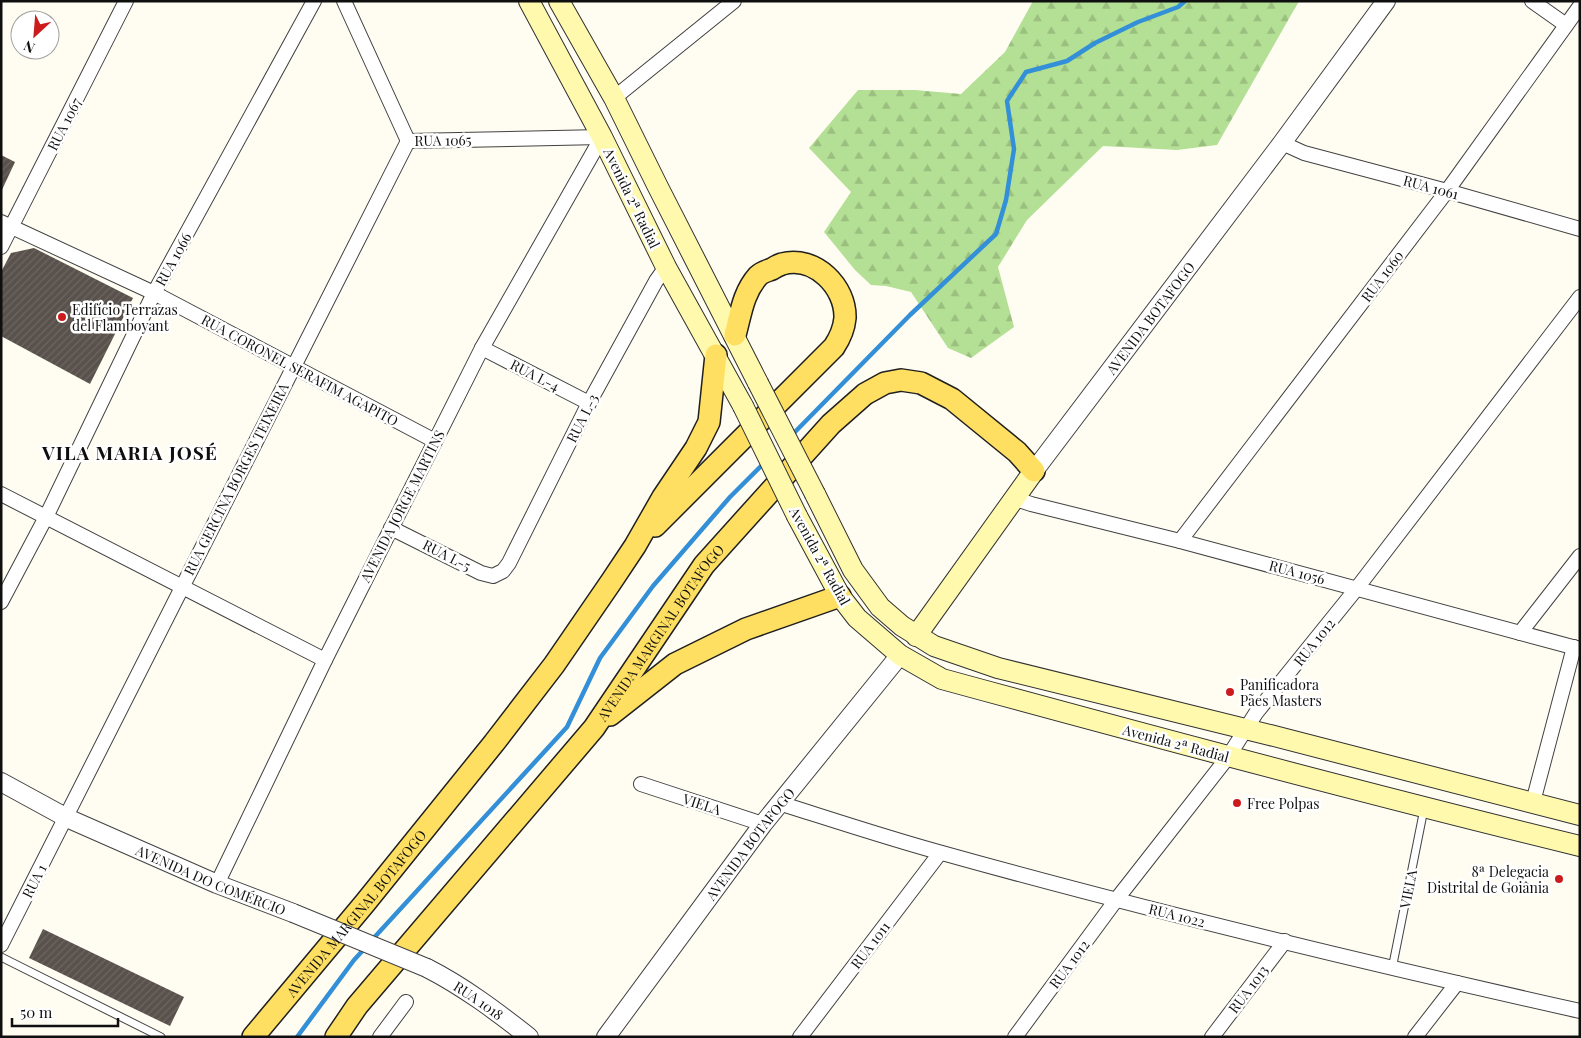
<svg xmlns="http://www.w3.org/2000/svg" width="1581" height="1038" viewBox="0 0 1581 1038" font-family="'Playfair Display',serif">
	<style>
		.forest { fill: url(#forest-firs) }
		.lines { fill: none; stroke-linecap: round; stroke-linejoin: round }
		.stream { stroke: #3390d8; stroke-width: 4.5 }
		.building { fill: url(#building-hatch) }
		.service-casing { stroke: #424242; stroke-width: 9 }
		.minor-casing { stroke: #424242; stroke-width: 16 }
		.tertiary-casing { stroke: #424242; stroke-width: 20 }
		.secondary-casing { stroke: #313131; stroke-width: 22 }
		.primary-casing { stroke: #202020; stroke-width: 24 }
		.service { stroke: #fff; stroke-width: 7 }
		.minor { stroke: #fff; stroke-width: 14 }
		.tertiary { stroke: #fff; stroke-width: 18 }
		.secondary { stroke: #fff9ad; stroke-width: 20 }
		.primary { stroke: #ffdf62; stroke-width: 21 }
		.tertiary-bridge-casing { stroke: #424242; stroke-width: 20; stroke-linecap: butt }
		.secondary-bridge-casing { stroke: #313131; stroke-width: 22; stroke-linecap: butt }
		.tertiary-bridge { stroke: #fff; stroke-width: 18 }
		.secondary-bridge { stroke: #fff9ad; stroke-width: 20 }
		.poi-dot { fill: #cc1b1d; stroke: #fff; stroke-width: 2 }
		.labels { text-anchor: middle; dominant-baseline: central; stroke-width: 5; stroke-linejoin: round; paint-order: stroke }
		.street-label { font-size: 14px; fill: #0f0f0f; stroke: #fff }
		.poi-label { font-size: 14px; fill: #0f0f0f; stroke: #fff; text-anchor: start }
		.district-label { font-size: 19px; font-weight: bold; letter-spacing: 1px; fill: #0f0f0f; stroke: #fff }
	</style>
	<defs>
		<pattern id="forest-firs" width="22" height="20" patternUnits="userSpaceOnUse" patternTransform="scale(1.25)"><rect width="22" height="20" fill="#b4e095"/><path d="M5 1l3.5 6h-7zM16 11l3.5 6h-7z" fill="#9abf7f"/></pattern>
		<pattern id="building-hatch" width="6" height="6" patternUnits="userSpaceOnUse" patternTransform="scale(1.25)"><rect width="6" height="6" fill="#59514b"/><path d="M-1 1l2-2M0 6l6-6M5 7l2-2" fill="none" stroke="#6c6561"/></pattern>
	</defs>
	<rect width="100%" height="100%" fill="#fffdf2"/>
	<polygon class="forest" points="1033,1 1299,1 1217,145 1177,150 1103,146 1027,220 998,267 1014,327 971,358 948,348 911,292 886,286 871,285 855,270 824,232 851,192 809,148 858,90 915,90 961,94 1005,52"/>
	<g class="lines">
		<g class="stream">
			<polyline points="791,436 910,315 996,234 1006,200 1014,149 1007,101 1026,72 1067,61 1095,43 1138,22 1178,7 1185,1"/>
			<polyline points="371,941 567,727 600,658 653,586 730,497 764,463"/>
			<polyline points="297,1037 354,960 366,947"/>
		</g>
	</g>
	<g class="building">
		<polygon points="1,155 15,162 1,192"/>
		<polygon points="34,248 133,298 90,384 1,336 1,272 11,253"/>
		<polygon points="43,929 184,997 170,1026 29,958"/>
	</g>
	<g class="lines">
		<g class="service-casing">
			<g id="service">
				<polyline points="1,957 161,1037"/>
				<polyline points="1392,969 1424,809"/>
			</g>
		</g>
		<g class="minor-casing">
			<g id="minor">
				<polyline points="344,1 408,141 602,137"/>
				<polyline points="1532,1 1566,25"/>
				<polyline points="614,98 734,1"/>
				<polyline points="1282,143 1304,153 1447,191 1580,229"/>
				<polyline points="1,222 154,293 435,441"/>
				<polyline points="1,247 126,1"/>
				<polyline points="482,348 589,403"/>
				<polyline points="1,494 325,660"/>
				<polyline points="1013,498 1031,504 1180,541 1580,649"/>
				<polyline points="391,528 481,573 493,576 503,571 509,563 589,403 656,281 666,267"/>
				<polyline points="1180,541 1447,191 1580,6"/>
				<polyline points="1,602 46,517 154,293 314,1"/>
				<polyline points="1520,633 1580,556"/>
				<polyline points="641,784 763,824"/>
				<polyline points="1533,802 1574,647"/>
				<path d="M779 803C833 820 887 838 942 853 1153 912 1366 963 1580 1011"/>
				<polyline points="217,884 325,660 482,348 602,137"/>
				<polyline points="1,945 408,141"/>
				<polyline points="380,1037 406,1002"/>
				<polyline points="800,1037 940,853"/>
				<polyline points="1015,1037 1116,900 1228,757 1256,713 1357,588 1580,297"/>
				<polyline points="1212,1037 1285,941"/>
				<polyline points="1415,1037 1457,983"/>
			</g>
		</g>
		<g class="tertiary-casing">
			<g id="tertiary">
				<path id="s1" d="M1034 471 1282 143 1386 1"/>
				<path id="s2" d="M1 782 67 818 217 884 293 913"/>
				<path id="s3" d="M427 968C464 987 496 1011 529 1037"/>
				<path id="s4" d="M606 1037 763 824 900 655"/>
			</g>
		</g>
		<g class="secondary-casing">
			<g id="secondary">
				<polyline points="529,1 602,137 666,267 743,406"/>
				<polyline points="559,1 614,98 658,187 758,383"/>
				<polyline points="815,494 853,570 880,607 902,626 934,646 998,668 1270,735 1580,815"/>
				<path d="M797 516 840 596 857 618 900 655 942 679C1154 737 1366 794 1580 846"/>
				<polyline points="916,636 1034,471"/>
			</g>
		</g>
		<g class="primary-casing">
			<g id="primary">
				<path d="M655 526 834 347C840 338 844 329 845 318 846 287 815 255 782 264 779 265 775 267 772 269 767 271 762 272 758 276 743 293 741 313 735 335"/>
				<polyline points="610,715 675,664 746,629 840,596"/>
				<path id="s5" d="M253 1037 365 903 494 743 554 665 611 582 635 546 663 497 696 448 709 422 716 355"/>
				<path id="s6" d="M336 1037 357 1006 594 728 704 565 831 424 865 394 885 383 901 380 921 383 952 399 1017 452 1034 471"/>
			</g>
		</g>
		<use href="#service" class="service"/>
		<use href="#minor" class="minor"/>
		<use href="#tertiary" class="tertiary"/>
		<use href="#secondary" class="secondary"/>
		<use href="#primary" class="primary"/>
		<g class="tertiary-bridge-casing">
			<polyline id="tertiary-bridge" points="293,913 427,968"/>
		</g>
		<g class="secondary-bridge-casing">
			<g id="secondary-bridge">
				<polyline points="758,383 815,494"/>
				<polyline points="743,406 797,516"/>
			</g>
		</g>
		<use href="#tertiary-bridge" class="tertiary-bridge"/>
		<use href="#secondary-bridge" class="secondary-bridge"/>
	</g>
	<g class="poi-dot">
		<circle cx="62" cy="317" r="5"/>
		<circle cx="1230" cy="692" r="5"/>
		<circle cx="1237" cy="803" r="5"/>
		<circle cx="1559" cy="879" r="5"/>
	</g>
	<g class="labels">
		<g class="street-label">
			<text transform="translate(64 124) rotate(-63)">RUA 1067</text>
			<text transform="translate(443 140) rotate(-1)">RUA 1065</text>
			<text transform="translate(1431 187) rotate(15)">RUA 1061</text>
			<text transform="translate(632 198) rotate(64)">Avenida 2ª Radial</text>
			<text transform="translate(173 259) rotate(-61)">RUA 1066</text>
			<text transform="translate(1382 276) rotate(-53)">RUA 1060</text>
			<text stroke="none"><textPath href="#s1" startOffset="192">AVENIDA BOTAFOGO</textPath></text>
			<text transform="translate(300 370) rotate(28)">RUA CORONEL SERAFIM AGAPITO</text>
			<text transform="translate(535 375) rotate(27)">RUA L-4</text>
			<text transform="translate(582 418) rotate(-63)">RUA L-3</text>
			<text transform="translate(236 479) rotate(-63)">RUA GERCINA BORGES TEIXEIRA</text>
			<text transform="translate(402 506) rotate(-63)">AVENIDA JORGE MARTINS</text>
			<text transform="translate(447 555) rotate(27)">RUA L-5</text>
			<text transform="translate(820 556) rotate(61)">Avenida 2ª Radial</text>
			<text transform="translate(1297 572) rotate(15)">RUA 1056</text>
			<text stroke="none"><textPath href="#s6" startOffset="519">AVENIDA MARGINAL BOTAFOGO</textPath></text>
			<text transform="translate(1314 642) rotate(-51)">RUA 1012</text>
			<text transform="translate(1176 743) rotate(15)">Avenida 2ª Radial</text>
			<text transform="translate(702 804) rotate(18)">VIELA</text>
			<text stroke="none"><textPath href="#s4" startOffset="241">AVENIDA BOTAFOGO</textPath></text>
			<text stroke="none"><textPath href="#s2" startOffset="232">AVENIDA DO COMÉRCIO</textPath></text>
			<text transform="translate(34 881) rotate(-63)">RUA 1</text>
			<text transform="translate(1408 889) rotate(-79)">VIELA</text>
			<text stroke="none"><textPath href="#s5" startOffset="161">AVENIDA MARGINAL BOTAFOGO</textPath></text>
			<text transform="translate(1177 915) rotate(14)">RUA 1022</text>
			<text transform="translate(870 945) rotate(-53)">RUA 1011</text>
			<text transform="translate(1069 964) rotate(-53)">RUA 1012</text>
			<text transform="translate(1248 989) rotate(-53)">RUA 1013</text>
			<text stroke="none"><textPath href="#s3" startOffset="61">RUA 1018</textPath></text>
		</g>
		<g class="poi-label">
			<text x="72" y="309">Edifício Terrazas<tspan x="72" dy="16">del Flamboyant</tspan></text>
			<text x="1240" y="684">Panificadora<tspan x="1240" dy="16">Pães Masters</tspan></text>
			<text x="1247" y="803">Free Polpas</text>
			<text x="1549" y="871" text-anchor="end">8ª Delegacia<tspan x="1549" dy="16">Distrital de Goiânia</tspan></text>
		</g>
		<g class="district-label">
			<text x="130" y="452">VILA MARIA JOSÉ</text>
		</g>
	</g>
	<rect width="1581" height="1038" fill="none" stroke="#0f0f0f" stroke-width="5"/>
	<g transform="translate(35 35) rotate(206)"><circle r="24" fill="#ffffff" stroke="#9f9f9f"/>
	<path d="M0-4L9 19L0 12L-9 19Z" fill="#cc1b1d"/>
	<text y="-8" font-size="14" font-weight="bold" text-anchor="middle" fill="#0f0f0f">N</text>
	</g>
	<path d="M12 1018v8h106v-8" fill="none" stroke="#0f0f0f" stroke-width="2.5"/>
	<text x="20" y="1018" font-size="15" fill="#0f0f0f" stroke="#ffffff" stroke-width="4" paint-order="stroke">50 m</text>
</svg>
